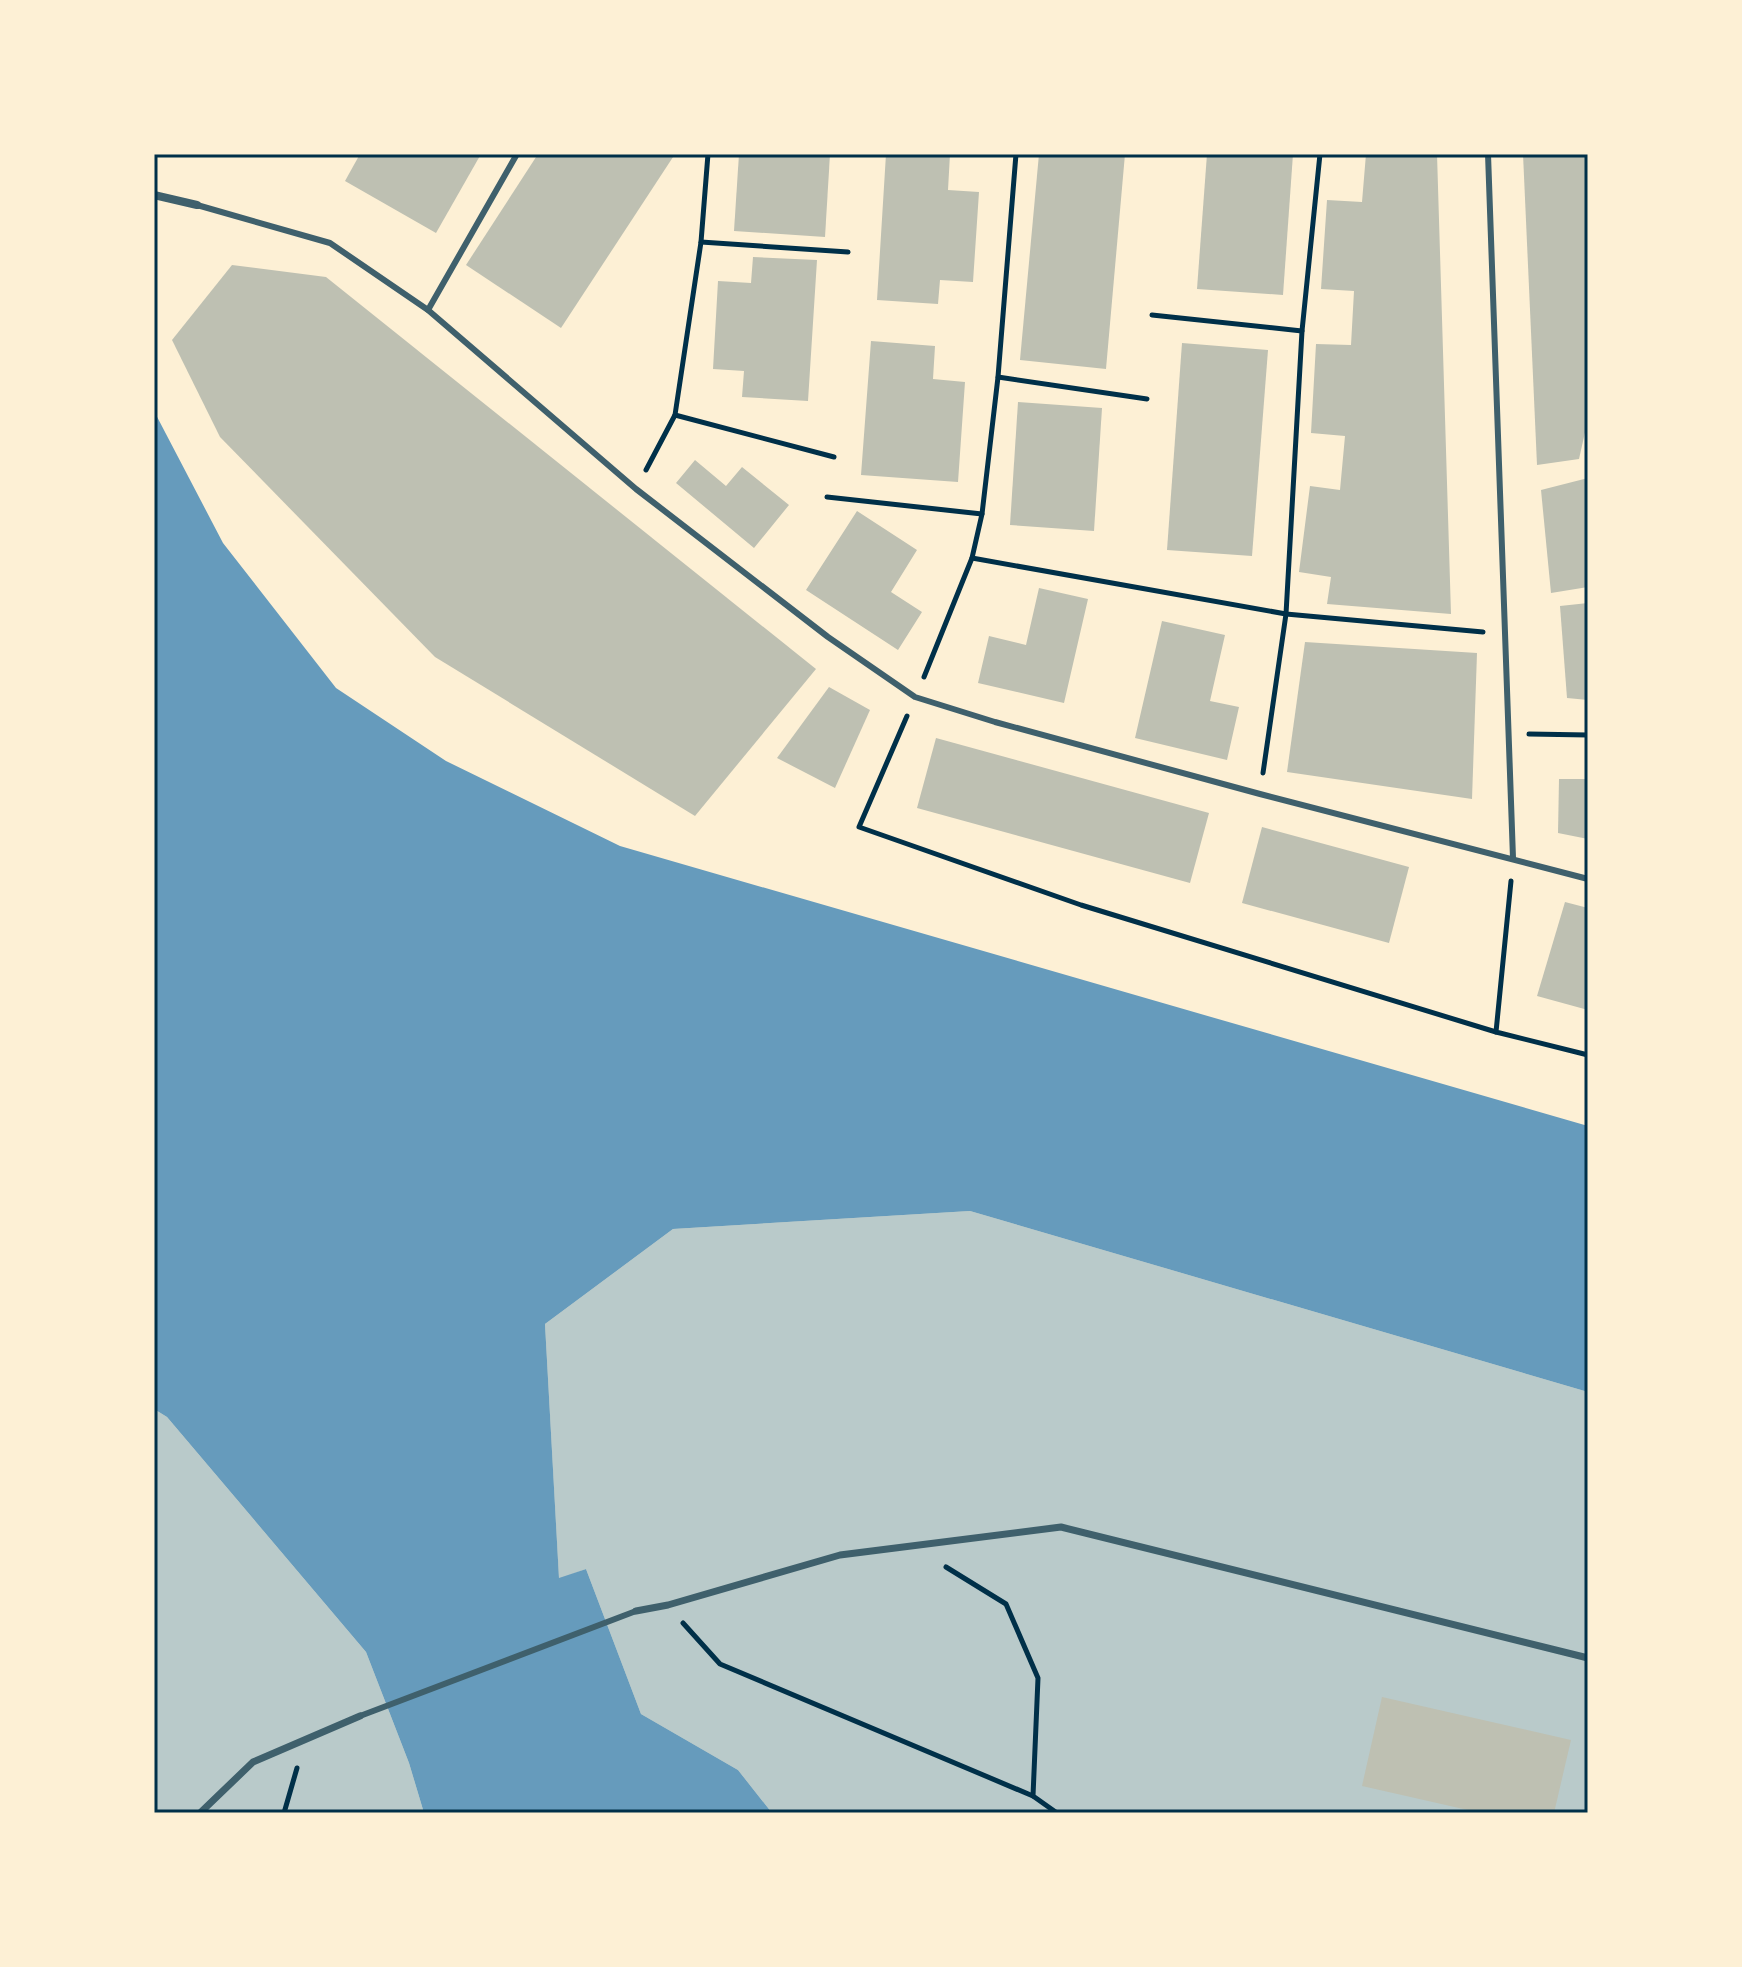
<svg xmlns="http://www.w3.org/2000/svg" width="1742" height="1967" viewBox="0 0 1742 1967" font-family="Ubuntu,sans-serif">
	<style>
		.green { fill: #b9caca }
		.water { fill: #669bbc }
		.building { fill: #bec0b2 }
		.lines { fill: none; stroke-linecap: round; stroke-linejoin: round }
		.path { stroke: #003049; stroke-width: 5 }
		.service { stroke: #3f606c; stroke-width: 6 }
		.pedestrian { stroke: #3f606c; stroke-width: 7 }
		.minor { stroke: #3f606c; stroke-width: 8 }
		.neatline { fill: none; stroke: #003049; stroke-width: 3 }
	</style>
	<rect width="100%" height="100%" fill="#fdf0d5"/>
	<g class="green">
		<polygon points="970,1211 1588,1392 1588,1813 772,1813 738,1770 641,1714 586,1569 559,1579 545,1324 673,1229"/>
		<polygon points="154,1409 167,1417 366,1652 409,1763 424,1813 154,1813"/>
	</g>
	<polygon class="water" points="154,411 223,543 336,688 446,761 620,846 1588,1126 1588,1392 970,1211 673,1229 545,1324 559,1578 586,1569 641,1714 738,1770 772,1813 424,1813 409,1763 366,1652 167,1417 154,1409"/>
	<g class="building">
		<polygon points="360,154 481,154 436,233 345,181"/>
		<polygon points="538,154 675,154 561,328 466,265"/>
		<polygon points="739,154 830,154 825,237 734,231"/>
		<polygon points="886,154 950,154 948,190 979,192 973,282 940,280 938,304 877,300"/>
		<polygon points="1039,154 1125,154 1106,369 1020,360"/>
		<polygon points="1207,154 1293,154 1283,295 1197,289"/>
		<polygon points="1366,154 1437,154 1451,614 1327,604 1331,577 1299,572 1310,486 1340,490 1345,436 1311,433 1316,344 1351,345 1354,291 1321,289 1327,200 1362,202"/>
		<polygon points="1523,154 1586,154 1588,170 1588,419 1579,459 1537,465"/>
		<polygon points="753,257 817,260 808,401 742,397 744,371 713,369 718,281 751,283"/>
		<polygon points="232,265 326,277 816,669 695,816 435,657 220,437 172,340"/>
		<polygon points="871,341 935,346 933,379 965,382 958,482 861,475"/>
		<polygon points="1182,343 1268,350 1252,556 1167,550"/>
		<polygon points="1018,402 1102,408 1094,531 1010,525"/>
		<polygon points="695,460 726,486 742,467 789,505 754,548 676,483"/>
		<polygon points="1588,478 1588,587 1551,593 1541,490"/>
		<polygon points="857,511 917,550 891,592 922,612 898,650 806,590"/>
		<polygon points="1039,588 1088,599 1064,703 978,683 989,636 1026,645"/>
		<polygon points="1588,603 1588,700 1567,698 1560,606"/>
		<polygon points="1162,621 1225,635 1210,701 1239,707 1227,760 1135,738"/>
		<polygon points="1305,642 1477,653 1472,799 1287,772"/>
		<polygon points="829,687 870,710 835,788 777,758"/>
		<polygon points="936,738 1209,813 1190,883 917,808"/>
		<polygon points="1559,779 1588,779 1588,839 1558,833"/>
		<polygon points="1262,827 1409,867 1389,943 1242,903"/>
		<polygon points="1565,902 1588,908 1588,1010 1537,996"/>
		<polygon points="1382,1697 1571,1740 1554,1813 1481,1813 1362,1786"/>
	</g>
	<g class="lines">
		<g class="path">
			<polyline points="701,242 848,252"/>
			<polyline points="1152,315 1302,331"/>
			<polyline points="998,377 1147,399"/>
			<polyline points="675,415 834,457"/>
			<polyline points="646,470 675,415 701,242 708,154"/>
			<polyline points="827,497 982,514"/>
			<polyline points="972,558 1286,614 1483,632"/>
			<polyline points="924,677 972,558 982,514 998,377 1016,154"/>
			<polyline points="907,716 859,827 1081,905 1496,1032"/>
			<polyline points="1529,734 1588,735"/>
			<polyline points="1263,773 1286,614 1302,331 1320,154"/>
			<polyline points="1511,881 1496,1032 1588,1055"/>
			<polyline points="946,1567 1006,1604 1038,1678 1033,1796 1057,1813"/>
			<polyline points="683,1623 720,1664 1033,1796"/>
			<polyline points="284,1813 297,1768"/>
			<polyline points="1252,1813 1257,1813"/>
		</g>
		<g class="service">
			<polyline points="1488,154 1513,858"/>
			<polyline points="197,205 330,243 428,310 636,489 828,637 915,697 995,722 1260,794 1588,879"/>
			<polyline points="428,310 517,154"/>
			<polyline points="360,1716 636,1611"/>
		</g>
		<g class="pedestrian">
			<polyline points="636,1611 668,1605 840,1555 1061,1527 1588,1658"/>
			<polyline points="200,1813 253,1762 360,1716"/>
		</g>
		<polyline class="minor" points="154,195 197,205"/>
	</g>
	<rect width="1742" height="1967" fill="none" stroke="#fdf0d5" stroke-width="312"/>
	<rect x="156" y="156" width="1430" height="1655" class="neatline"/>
</svg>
